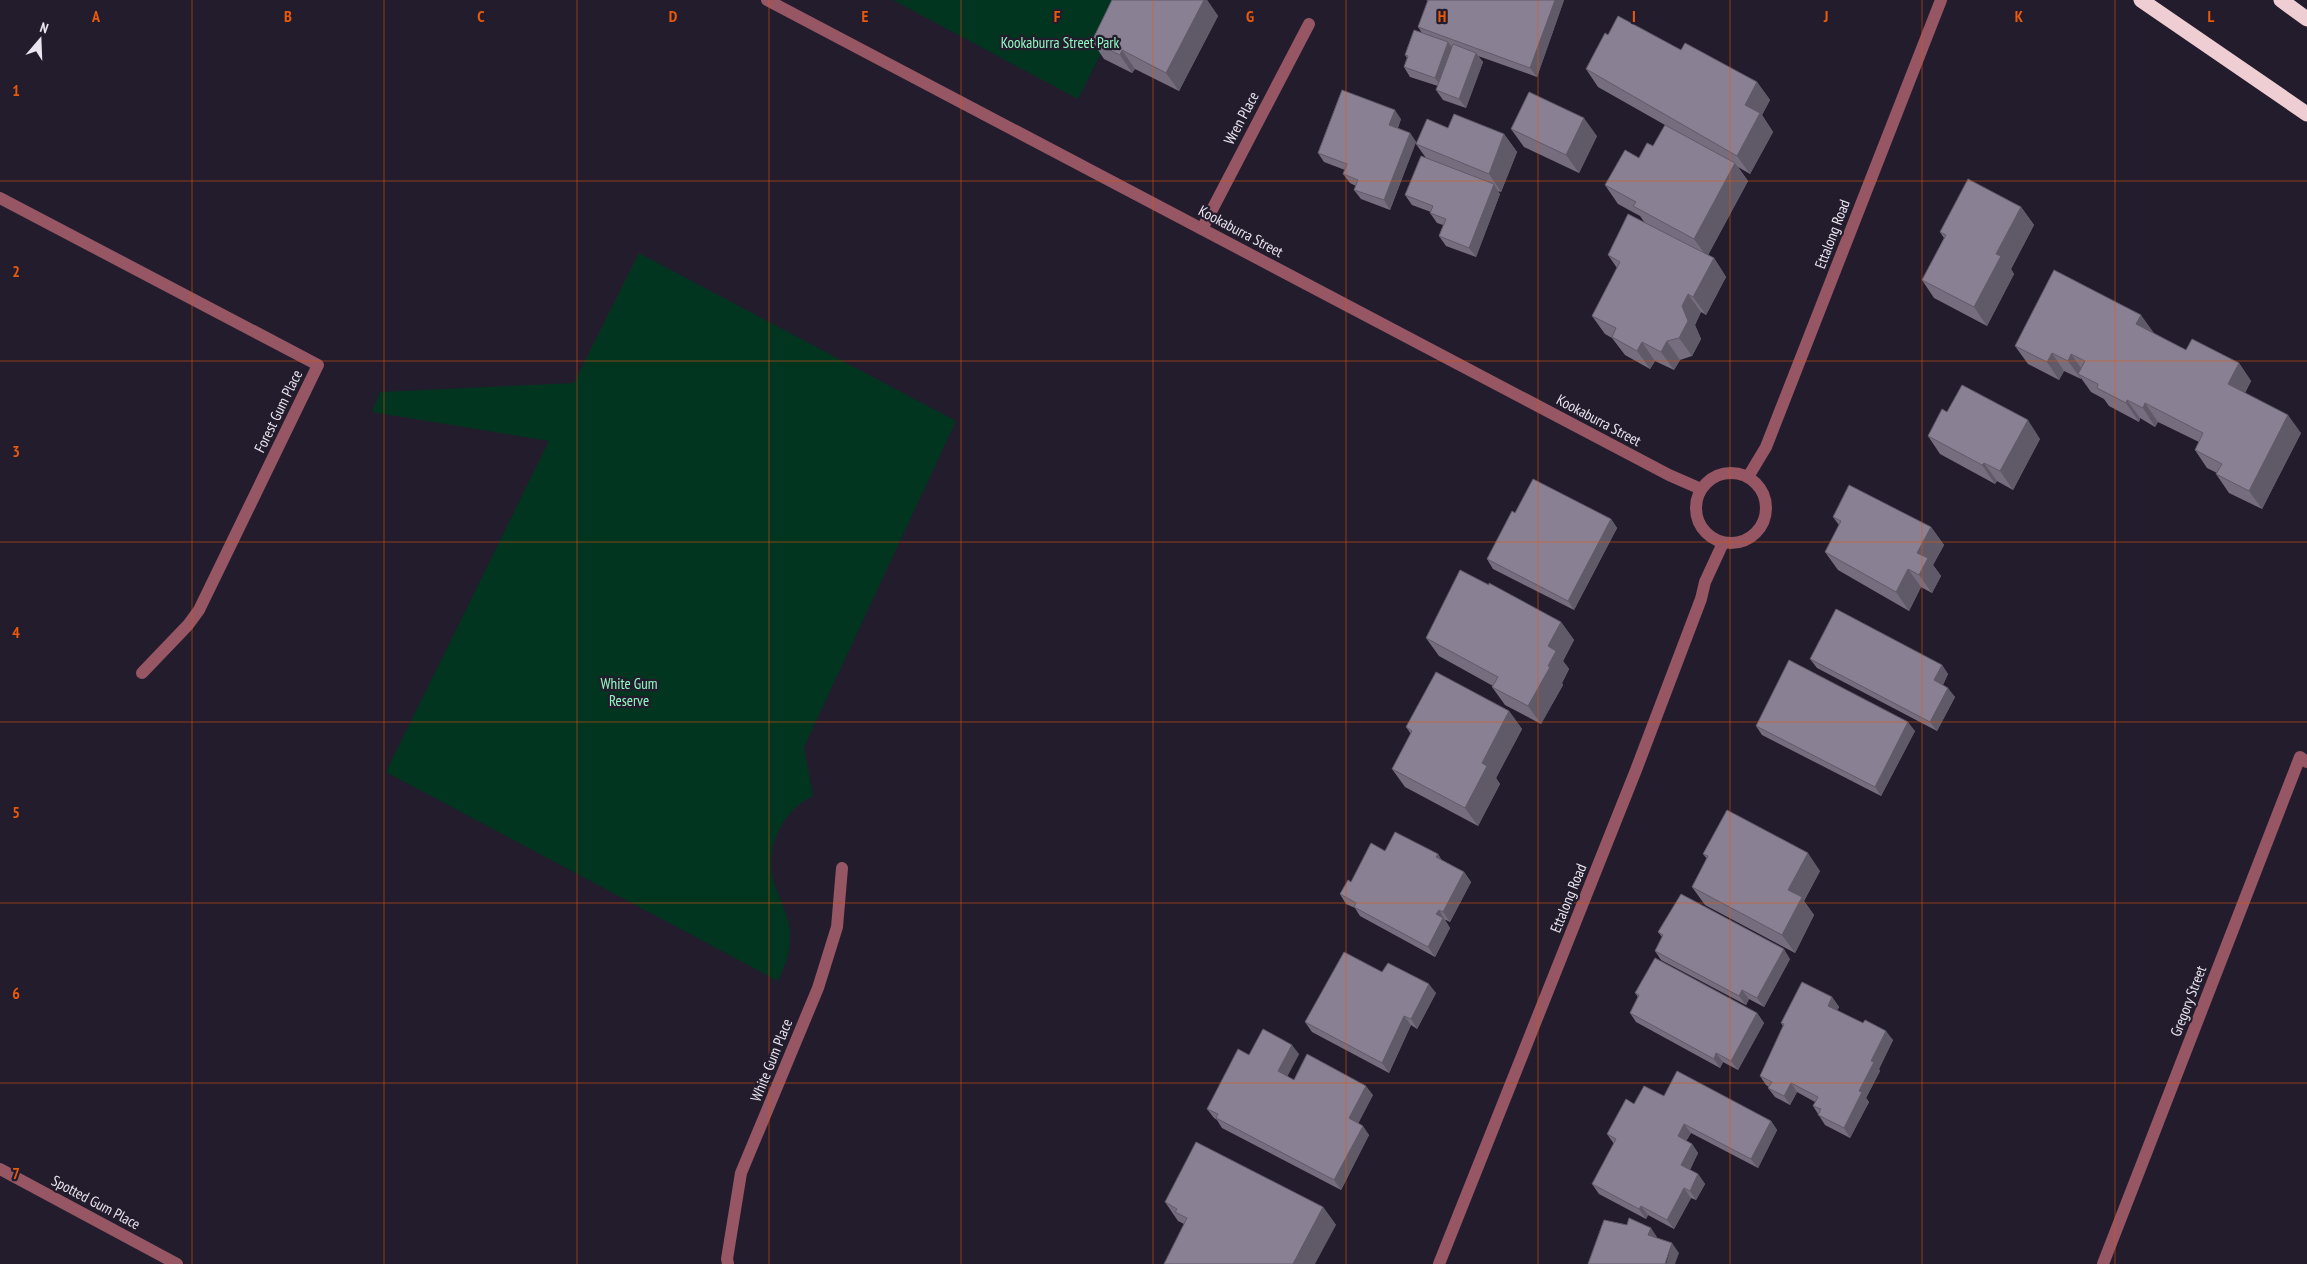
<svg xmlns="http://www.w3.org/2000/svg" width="2307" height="1264" viewBox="0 0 2307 1264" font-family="'PT Sans Narrow',sans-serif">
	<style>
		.green { fill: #023520 }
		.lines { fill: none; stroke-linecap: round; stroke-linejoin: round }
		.minor { stroke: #965663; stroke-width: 12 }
		.tertiary { stroke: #965663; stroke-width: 12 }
		.motorway { stroke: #efced3; stroke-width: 15 }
		.wall { fill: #766e7f }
		.shaded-wall { fill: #605a68 }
		.building { fill: #898094; stroke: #605a68 }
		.grid { fill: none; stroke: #e8590c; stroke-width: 1; stroke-opacity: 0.55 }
		.labels { text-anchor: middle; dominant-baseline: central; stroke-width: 4.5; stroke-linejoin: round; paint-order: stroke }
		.park-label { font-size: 15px; fill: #91fbc2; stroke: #231c2c }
		.street-label { font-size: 15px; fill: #eae5f0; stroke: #231c2c }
		.grid-label { font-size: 16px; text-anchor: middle; font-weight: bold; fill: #e8590c; stroke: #231c2c; stroke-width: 4.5; stroke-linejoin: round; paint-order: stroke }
	</style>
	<rect width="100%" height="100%" fill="#231c2c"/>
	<g class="green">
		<polygon points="893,0 1128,0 1078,99"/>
		<path d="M639 253 956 421 804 747 813 796C784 809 764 847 773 879 778 898 789 913 790 933 791 951 785 966 778 981L386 772 549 441 372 412 380 392 574 383Z"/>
	</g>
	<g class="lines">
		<g class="minor">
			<polyline points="767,0 1669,475 1701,489"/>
			<polyline points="0,198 318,365 199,610 188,625 142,673"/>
			<polyline points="1202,229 1309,24"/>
			<polyline points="0,1169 177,1264"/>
			<polyline points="728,1264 727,1259 741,1173 818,988 837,927 842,868"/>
			<polyline points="2103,1264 2300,757 2307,762"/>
		</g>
		<g class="tertiary">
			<circle cx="1731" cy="508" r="35"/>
			<polyline points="1748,477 1766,447 1941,0"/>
			<polyline points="1439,1264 1636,770 1701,599 1705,582 1723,543"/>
		</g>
		<g class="motorway">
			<polyline points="2141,0 2307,114"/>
			<polyline points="2281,0 2307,19"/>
		</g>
	</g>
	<g class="wall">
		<polygon points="1112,0 1207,0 1218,16 1179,91 1135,69 1132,73 1104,59 1092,41"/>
		<polygon points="1426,0 1564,0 1537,77 1478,56 1483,62 1466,108 1443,100 1436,90 1438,86 1410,77 1404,67 1407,58 1405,55 1422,33 1418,27 1428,1"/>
		<polygon points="1608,35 1681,50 1757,82 1770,100 1762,115 1773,132 1750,174 1738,167 1748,181 1708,255 1714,258 1726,277 1706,315 1701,312 1695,325 1701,339 1692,356 1680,360 1674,370 1655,361 1650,369 1625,355 1612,338 1605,334 1592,316 1617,268 1608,255 1645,223 1640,216 1618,204 1605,185 1653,146 1665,125 1598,87 1586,69"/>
		<polygon points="1401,119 1398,128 1410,133 1416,142 1390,210 1361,199 1354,190 1356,186 1350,183 1343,174 1345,170 1324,162 1318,153"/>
		<polygon points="1448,128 1504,134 1517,152 1501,192 1498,191 1500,194 1476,257 1446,246 1439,236 1443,225 1437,223 1430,213 1431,212 1412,205 1405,195 1426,158 1416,144"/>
		<polygon points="1511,129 1597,136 1579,173 1524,147"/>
		<polygon points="2021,207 2034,225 2011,269 2014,274 1987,326 1934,298 1922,280 1944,238 1940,232"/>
		<polygon points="2154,333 2154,334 2186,350 2239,363 2251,381 2245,393 2301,433 2262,509 2229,493 2216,474 2217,473 2207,468 2195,450 2199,442 2158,422 2155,427 2140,418 2139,422 2109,406 2104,399 2091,392 2081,378 2081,379 2064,371 2059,380 2028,364 2015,346"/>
		<polygon points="1947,412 2040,439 2013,490 1997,481 1995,484 1940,454 1928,436"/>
		<polygon points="1515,513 1611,519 1617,528 1574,610 1493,569 1487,559"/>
		<polygon points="1833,517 1931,527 1944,545 1933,565 1941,576 1932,593 1921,587 1909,611 1838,570 1825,552 1839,525"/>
		<polygon points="1561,622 1574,640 1563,661 1569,669 1562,683 1563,685 1541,724 1505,705 1492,687 1493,686 1439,656 1426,638"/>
		<polygon points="1810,659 1942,665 1948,674 1943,685 1955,697 1937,731 1817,668"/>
		<polygon points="1509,711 1522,729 1496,778 1500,784 1478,826 1405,787 1392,769 1411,734 1406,727"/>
		<polygon points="1756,726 1915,731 1881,796 1762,735"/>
		<polygon points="1385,851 1438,854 1442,861 1464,872 1471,882 1450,922 1446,920 1445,920 1450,928 1435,957 1360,916 1355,908 1346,904 1340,894 1351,882"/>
		<polygon points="1703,854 1820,871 1804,901 1814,915 1795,953 1705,905 1692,887 1707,859"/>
		<polygon points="1658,932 1790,959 1764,1007 1749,999 1746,1005 1661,960 1655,951 1662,937"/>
		<polygon points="1382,972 1436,993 1417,1029 1411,1025 1389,1073 1312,1032 1305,1022"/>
		<polygon points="1635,993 1757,1013 1764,1023 1738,1070 1723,1062 1720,1068 1636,1022 1630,1013 1638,997"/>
		<polygon points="1832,997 1839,1007 1837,1010 1893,1040 1879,1069 1880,1071 1866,1098 1869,1102 1850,1138 1825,1125 1813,1106 1815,1102 1797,1092 1790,1105 1775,1097 1768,1088 1769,1087 1766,1085 1760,1076 1783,1026 1781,1023"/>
		<polygon points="1299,1054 1287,1076 1294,1080 1373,1095 1358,1123 1369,1135 1341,1190 1222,1128 1217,1120 1214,1118 1207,1109 1249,1055"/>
		<polygon points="1664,1096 1771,1121 1777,1130 1758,1168 1691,1133 1686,1141 1692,1144 1698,1153 1690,1170 1698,1174 1705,1184 1696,1200 1691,1198 1674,1229 1648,1215 1646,1219 1599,1194 1592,1184 1614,1144 1607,1134 1634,1104"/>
		<polygon points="1165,1202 1323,1207 1336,1225 1184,1224 1178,1221"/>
	</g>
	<g class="shaded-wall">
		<polygon points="1204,0 1207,0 1218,16 1179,91 1166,73"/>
		<polygon points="1555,0 1564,0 1537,77 1530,68"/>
		<polygon points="1448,42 1455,51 1442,88 1435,78"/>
		<polygon points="1122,50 1135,69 1132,73 1120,55"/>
		<polygon points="1476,53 1483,62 1466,108 1459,99"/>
		<polygon points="1757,82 1770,100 1762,115 1773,132 1750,174 1737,156 1745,105"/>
		<polygon points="1395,110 1401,119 1395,134 1389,125"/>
		<polygon points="1584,118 1597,136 1579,173 1566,155"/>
		<polygon points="1410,133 1416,142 1390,210 1384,200"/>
		<polygon points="1504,134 1517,152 1501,192 1489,174"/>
		<polygon points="1735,163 1748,181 1707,257 1694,239"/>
		<polygon points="1494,184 1500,194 1476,257 1469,248"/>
		<polygon points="2021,207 2034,225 2011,269 2014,274 1987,326 1974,307 1996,254"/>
		<polygon points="1714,258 1726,277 1706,315 1693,297"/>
		<polygon points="1688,294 1701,312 1695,325 1701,339 1692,356 1679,338 1682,306"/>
		<polygon points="2141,315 2154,333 2149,343 2136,324"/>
		<polygon points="1667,341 1680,360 1674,370 1661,352"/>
		<polygon points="1642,342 1655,361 1650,369 1637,351"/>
		<polygon points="2052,353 2064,371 2059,380 2047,362"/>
		<polygon points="2071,354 2084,372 2078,374 2081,378 2081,379 2068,361"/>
		<polygon points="2239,363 2251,381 2240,402 2228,384"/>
		<polygon points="2127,400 2140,418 2139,422 2126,403"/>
		<polygon points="2145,403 2158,422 2155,427 2143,408"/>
		<polygon points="2288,415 2301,433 2262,509 2249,491"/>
		<polygon points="2028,420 2040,439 2013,490 2000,471"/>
		<polygon points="1984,463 1997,481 1995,484 1982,465"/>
		<polygon points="1611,519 1617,528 1574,610 1568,601"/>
		<polygon points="1931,527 1944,545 1933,565 1941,576 1932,593 1919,575 1917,553"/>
		<polygon points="1908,569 1921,587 1909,611 1896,592"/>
		<polygon points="1561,622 1574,640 1563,661 1569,669 1562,683 1563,685 1541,724 1528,706 1548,666 1548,646"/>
		<polygon points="1942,665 1948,674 1941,689 1934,680"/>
		<polygon points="1948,688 1955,697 1937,731 1930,722"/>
		<polygon points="1509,711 1522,729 1496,778 1500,784 1478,826 1465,808 1482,763"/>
		<polygon points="1908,722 1915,731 1881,796 1875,787"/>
		<polygon points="1808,853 1820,871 1804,901 1814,915 1795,953 1782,935 1788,890"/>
		<polygon points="1438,854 1444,864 1436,857"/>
		<polygon points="1464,872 1471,882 1450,922 1443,912"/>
		<polygon points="1439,910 1450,928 1435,957 1428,947 1436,914"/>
		<polygon points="1784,949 1790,959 1764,1007 1757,998"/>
		<polygon points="1429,984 1436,993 1417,1029 1411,1019"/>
		<polygon points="1742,990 1749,999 1746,1005 1739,996"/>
		<polygon points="1832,997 1839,1007 1835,1015 1828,1006"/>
		<polygon points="1757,1013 1764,1023 1738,1070 1731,1061"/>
		<polygon points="1404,1016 1411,1025 1389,1073 1382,1063"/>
		<polygon points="1886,1031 1893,1040 1879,1069 1880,1071 1866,1098 1869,1102 1850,1138 1844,1128 1871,1061"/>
		<polygon points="1292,1045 1299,1054 1285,1081 1278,1071"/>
		<polygon points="1716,1053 1723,1062 1720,1068 1714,1059"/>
		<polygon points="1791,1083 1797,1092 1790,1105 1784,1096"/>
		<polygon points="1366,1086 1373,1095 1356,1128 1349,1118"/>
		<polygon points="1771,1121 1777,1130 1758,1168 1751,1159"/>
		<polygon points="1684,1124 1691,1133 1684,1145 1678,1136"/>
		<polygon points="1363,1126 1369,1135 1341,1190 1334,1180"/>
		<polygon points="1692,1144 1698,1153 1687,1175 1681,1165"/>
		<polygon points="1698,1174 1705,1184 1696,1200 1690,1191"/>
		<polygon points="1684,1188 1691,1198 1674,1229 1667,1220"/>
		<polygon points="1641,1206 1648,1215 1646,1219 1639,1209"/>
		<polygon points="1323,1207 1336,1225 1315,1264 1293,1264"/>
		<polygon points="1651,1228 1657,1237 1654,1244 1648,1235"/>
		<polygon points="1672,1243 1679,1253 1675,1264 1666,1264"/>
	</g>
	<g class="building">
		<polygon points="1112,0 1204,0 1166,73 1122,50 1120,55 1092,41"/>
		<polygon points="1428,0 1555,0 1530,68 1418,27"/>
		<polygon points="1618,16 1681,50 1685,43 1757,82 1745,105 1760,113 1737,156 1586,69 1605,33 1608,35"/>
		<polygon points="1414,30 1448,42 1435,78 1404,67 1408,56 1405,55"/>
		<polygon points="1453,44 1476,53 1459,99 1436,90"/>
		<polygon points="1342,90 1395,110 1389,125 1410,133 1384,200 1354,190 1358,180 1343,174 1347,164 1318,153"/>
		<polygon points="1529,92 1584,118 1566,155 1511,129"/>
		<polygon points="1454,114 1504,134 1489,174 1416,144 1427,119 1448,128"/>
		<polygon points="1665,125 1735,163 1694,239 1633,206 1636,202 1605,185 1625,150 1639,158 1647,143 1653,146"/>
		<polygon points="1421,156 1494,184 1469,248 1439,236 1446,219 1430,213 1433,206 1405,195"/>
		<polygon points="1968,179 2021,207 1996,254 2001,256 1974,307 1922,280 1946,235 1940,232"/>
		<polygon points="1628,214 1714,258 1693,297 1688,294 1682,306 1688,321 1679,338 1667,341 1661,352 1642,342 1637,351 1612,337 1616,328 1592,316 1620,262 1608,255"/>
		<polygon points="2054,270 2141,315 2136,324 2186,350 2192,339 2239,363 2228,384 2288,415 2249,491 2216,474 2222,464 2195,450 2203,433 2145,403 2143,408 2127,400 2126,403 2097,388 2098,384 2078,374 2085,361 2071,354 2068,361 2052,353 2047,362 2015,346"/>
		<polygon points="1962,385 2028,420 2000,471 1984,463 1982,465 1928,436 1942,409 1947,412"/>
		<polygon points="1533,479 1611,519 1568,601 1487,559 1512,511 1515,513"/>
		<polygon points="1849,485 1931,527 1917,553 1928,558 1919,575 1908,569 1896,592 1825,552 1841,521 1833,517"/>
		<polygon points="1460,570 1489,585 1489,583 1561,622 1548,646 1556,651 1548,666 1550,667 1528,706 1492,687 1498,677 1426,638"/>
		<polygon points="1836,609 1942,665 1934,680 1948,688 1930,722 1810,659"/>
		<polygon points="1789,660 1908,722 1875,787 1756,726"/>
		<polygon points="1436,672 1509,711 1482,763 1487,766 1465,808 1392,769 1412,731 1406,727"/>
		<polygon points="1727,810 1808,853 1788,890 1802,897 1782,935 1692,887 1708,856 1703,854"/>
		<polygon points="1395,832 1438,854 1436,857 1464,872 1443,912 1439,910 1436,914 1443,918 1428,947 1354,907 1356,903 1340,894 1348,880 1351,882 1371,843 1385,851"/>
		<polygon points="1681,894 1784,949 1757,998 1742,990 1739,996 1655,951 1663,935 1658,932"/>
		<polygon points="1344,952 1382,972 1388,963 1429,984 1411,1019 1404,1016 1382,1063 1305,1022"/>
		<polygon points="1655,958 1757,1013 1731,1061 1716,1053 1714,1059 1630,1013 1639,995 1635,993"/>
		<polygon points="1802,982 1832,997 1828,1006 1863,1023 1865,1020 1886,1031 1871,1061 1874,1062 1859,1091 1862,1092 1844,1128 1818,1115 1821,1109 1813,1106 1818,1097 1791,1083 1784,1096 1768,1088 1772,1082 1760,1076 1784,1024 1781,1023"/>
		<polygon points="1263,1029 1292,1045 1278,1071 1294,1080 1307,1054 1366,1086 1349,1118 1363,1126 1334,1180 1216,1118 1218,1114 1207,1109 1238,1049 1249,1055"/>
		<polygon points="1677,1071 1771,1121 1751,1159 1684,1124 1678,1136 1692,1144 1681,1165 1698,1174 1690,1191 1684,1188 1667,1220 1641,1206 1639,1209 1592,1184 1616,1139 1607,1134 1626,1099 1634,1104 1644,1086 1664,1096"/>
		<polygon points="1196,1142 1323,1207 1293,1264 1164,1264 1187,1218 1175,1212 1177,1209 1165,1202"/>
		<polygon points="1629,1218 1651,1228 1648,1235 1672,1243 1665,1264 1667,1264 1588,1264 1604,1220 1627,1225"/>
	</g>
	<path class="grid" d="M192 0V1264M384 0V1264M577 0V1264M769 0V1264M961 0V1264M1153 0V1264M1346 0V1264M1538 0V1264M1730 0V1264M1922 0V1264M2115 0V1264M0 181H2307M0 361H2307M0 542H2307M0 722H2307M0 903H2307M0 1083H2307"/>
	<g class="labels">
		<g class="park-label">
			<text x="1060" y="42">Kookaburra Street Park</text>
			<text x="629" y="683">White Gum<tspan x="629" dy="17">Reserve</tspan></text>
		</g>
		<g class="street-label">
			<text transform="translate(1241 118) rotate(-62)">Wren Place</text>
			<text transform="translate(1241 231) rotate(28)">Kookaburra Street</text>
			<text transform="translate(1832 234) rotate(-69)">Ettalong Road</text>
			<text transform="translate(278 411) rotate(-64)">Forest Gum Place</text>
			<text transform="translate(1599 420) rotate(28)">Kookaburra Street</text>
			<text transform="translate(1568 898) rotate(-68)">Ettalong Road</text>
			<text transform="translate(2188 1001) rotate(-69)">Gregory Street</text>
			<text transform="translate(771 1060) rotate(-68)">White Gum Place</text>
			<text transform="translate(96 1202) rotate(28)">Spotted Gum Place</text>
		</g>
	</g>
	<g class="grid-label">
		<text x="96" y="22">A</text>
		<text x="288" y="22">B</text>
		<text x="481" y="22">C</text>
		<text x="673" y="22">D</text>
		<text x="865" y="22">E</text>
		<text x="1057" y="22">F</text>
		<text x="1250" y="22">G</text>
		<text x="1442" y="22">H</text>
		<text x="1634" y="22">I</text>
		<text x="1826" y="22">J</text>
		<text x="2019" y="22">K</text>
		<text x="2211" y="22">L</text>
		<text x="16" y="96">1</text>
		<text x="16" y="277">2</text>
		<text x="16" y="457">3</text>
		<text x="16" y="638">4</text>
		<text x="16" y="818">5</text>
		<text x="16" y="999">6</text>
		<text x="16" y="1179">7</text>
	</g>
	<g transform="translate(40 40) rotate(19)" stroke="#231c2c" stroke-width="4" paint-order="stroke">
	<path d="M0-4L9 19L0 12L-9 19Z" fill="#eae5f0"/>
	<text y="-8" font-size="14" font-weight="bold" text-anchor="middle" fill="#eae5f0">N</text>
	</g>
</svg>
